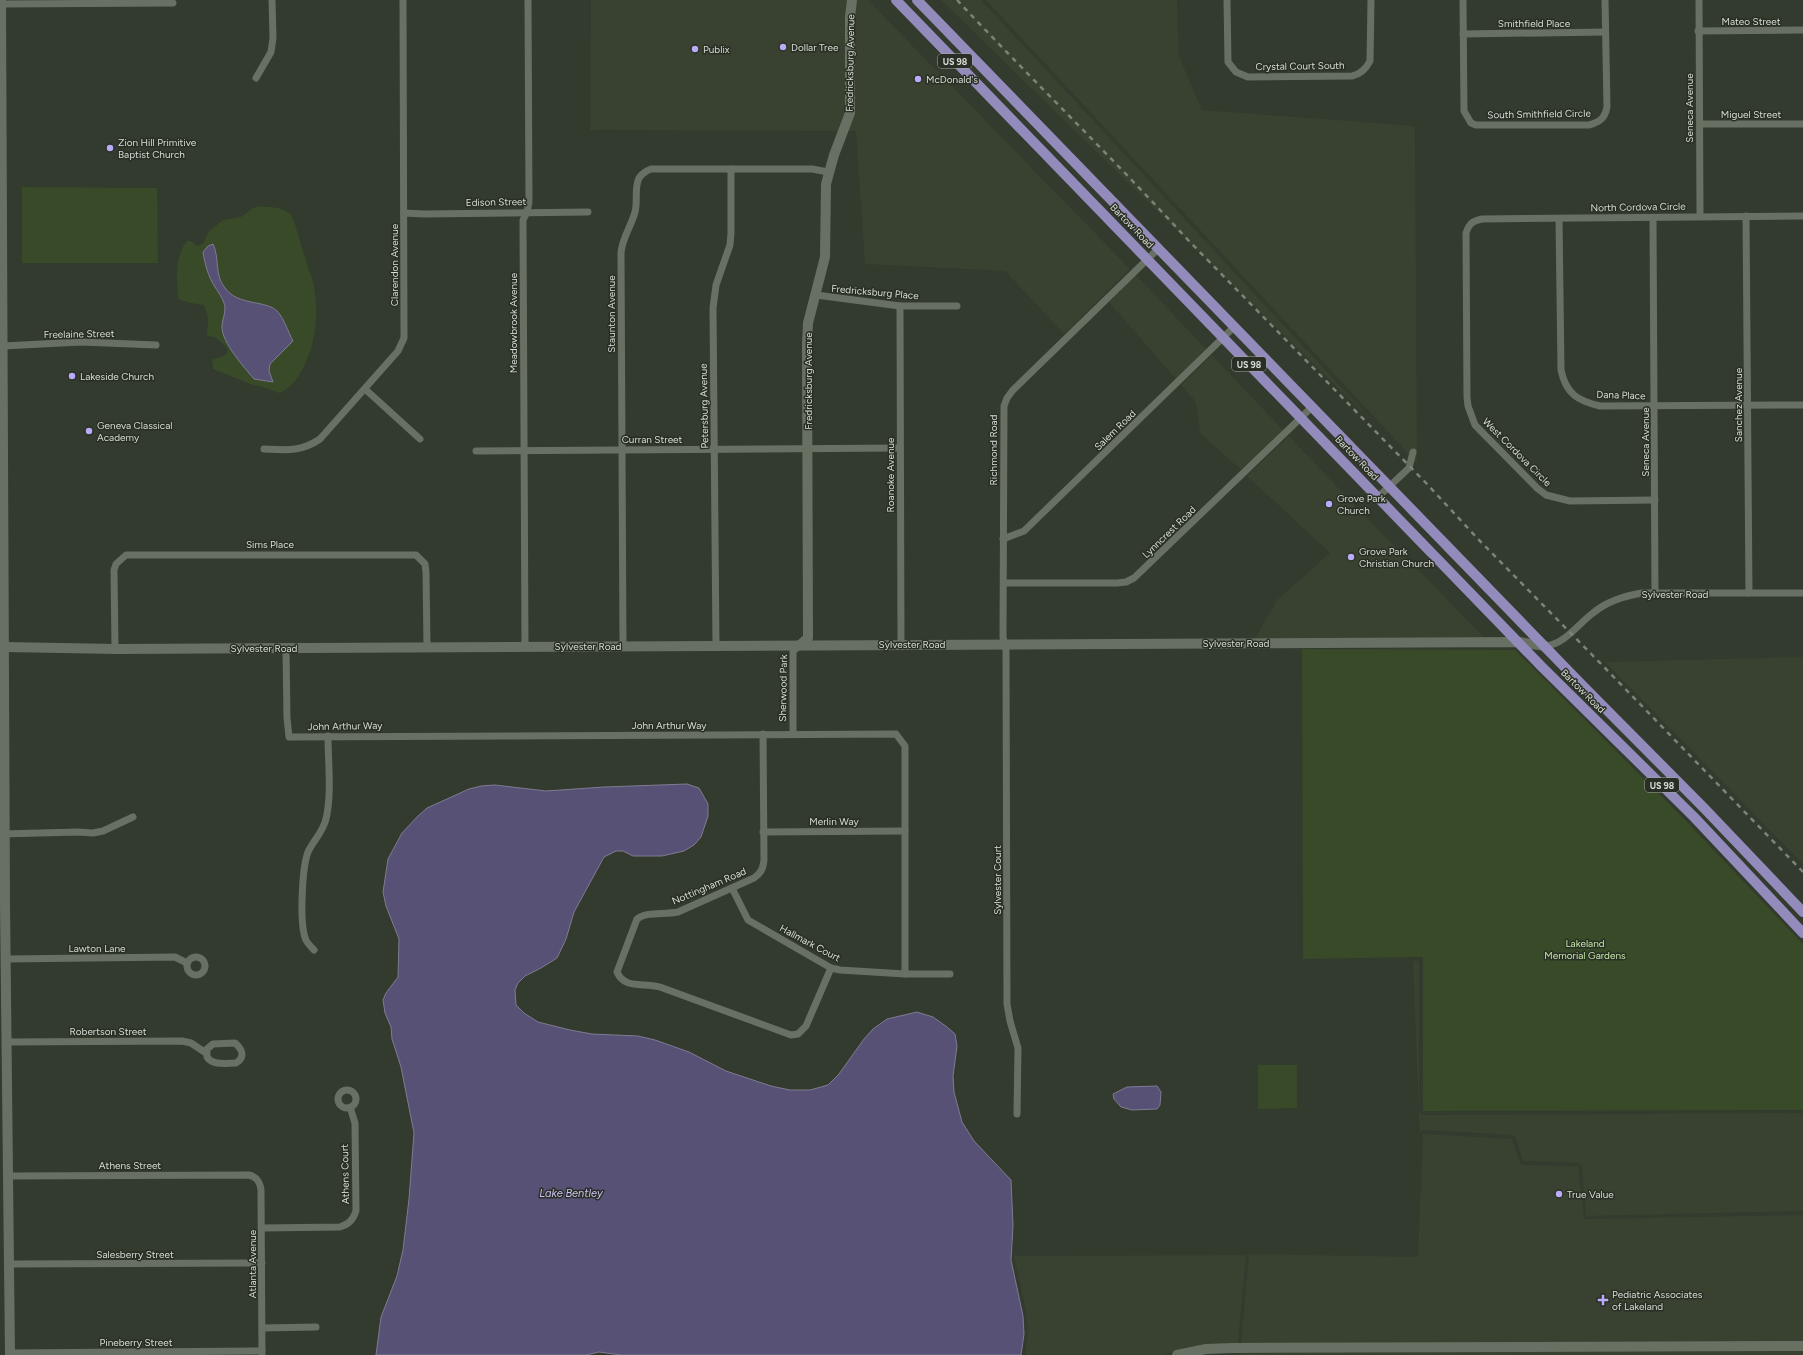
<svg xmlns="http://www.w3.org/2000/svg" width="1803" height="1355" viewBox="0 0 1803 1355" font-family="Figtree,sans-serif">
	<style>
		.built { fill: #394230 }
		.green { fill: #384a28; fill-rule: evenodd }
		.water { fill: #585176; stroke: #7e7b92 }
		.lines { fill: none; stroke-linecap: round; stroke-linejoin: round }
		.street { stroke: #687063; stroke-width: 7 }
		.secondary { stroke: #687063; stroke-width: 10 }
		.primary { stroke: #928bbb; stroke-width: 10 }
		.rail { stroke: #7d8379; stroke-width: 2.5; stroke-dasharray: 5 5; stroke-linecap: butt }
		.poi-dot { fill: #b9abf7; stroke: #292f24; stroke-width: 1.5 }
		.labels { text-anchor: middle; dominant-baseline: central; stroke-width: 3; stroke-linejoin: round; paint-order: stroke }
		.shield { fill: #292f24; stroke: #a3a89f; stroke-width: 1 }
		.shield-label { font-size: 9px; font-weight: bold; fill: #d7dcd4 }
		.street-label { font-size: 10px; fill: #d7dcd4; stroke: #292f24 }
		.poi-label { font-size: 10px; fill: #d7dcd4; stroke: #292f24; text-anchor: start }
		.park-label { font-size: 10px; fill: #c5e7a9; stroke: #292f24 }
		.water-label { font-size: 11px; font-style: italic; fill: #cbc3f7; stroke: #292f24 }
	</style>
	<rect width="100%" height="100%" fill="#333a2e"/>
	<g class="built">
		<polygon points="591,0 848,0 846,112 839,131 590,130"/>
		<polygon points="856,0 868,0 1130,269 1064,334 1005,271 865,264 856,131 848,131"/>
		<polygon points="941,0 981,0 1383,432"/>
		<polygon points="986,0 1177,0 1179,56 1202,110 1415,126 1417,463"/>
		<polygon points="1136,275 1206,349 1176,379 1109,302"/>
		<polygon points="1212,355 1283,430 1241,470 1200,433 1196,402 1181,385"/>
		<polygon points="1289,436 1368,519 1485,638 1255,638 1278,599 1330,553 1247,476"/>
		<polygon points="1803,657 1803,864 1605,662"/>
		<polygon points="1413,961 1419,961 1419,1111 1422,1115 1803,1113 1803,1211 1586,1216 1582,1166 1579,1163 1523,1161 1516,1138 1513,1135 1424,1130 1420,1133 1420,1139"/>
		<polygon points="1423,1134 1512,1139 1521,1165 1578,1166 1584,1219 1803,1215 1803,1355 1240,1355 1249,1254 1418,1257"/>
		<polygon points="1246,1255 1238,1343 1186,1348 1163,1355 1025,1355 1028,1334 1027,1316 1014,1256"/>
	</g>
	<g class="green">
		<polygon points="22,187 157,188 158,263 22,263"/>
		<path d="M260 206 279 208 290 213C297 227 300 242 305 257 307 266 312 276 314 286 319 314 316 345 302 370 296 381 291 388 279 393L260 386 253 385 213 369 212 360 225 355 228 350 223 344 215 337 207 336 208 318 204 305 190 303 178 299C177 280 174 256 187 241H191L197 246 203 244 208 232 223 220 241 217 253 208ZM216 250 218 274 224 288 231 295 252 304 271 306 278 312 293 341 270 364 269 371 272 379 235 357 222 328 225 309 224 302 208 274 204 262Z"/>
		<polygon points="1302,649 1515,650 1687,822 1803,944 1803,1110 1423,1111 1423,957 1303,959"/>
		<polygon points="1258,1065 1297,1065 1297,1108 1258,1109"/>
	</g>
	<g class="water">
		<path d="M213 244C220 258 214 275 225 288 238 306 266 300 277 311 284 318 288 332 293 341L270 364 269 371 273 382 254 379C244 367 222 343 222 327 222 319 227 311 224 303 222 297 218 292 215 287 208 276 205 265 203 252L208 246Z"/>
		<polygon points="687,784 699,788 708,804 708,816 701,837 694,845 684,851 662,856 633,856 623,851 616,851 604,857 574,912 566,939 557,958 541,968 525,976 518,983 515,990 516,1005 524,1013 538,1022 570,1030 592,1034 638,1036 655,1040 689,1052 726,1071 771,1086 790,1090 810,1090 828,1085 839,1074 864,1039 873,1029 887,1019 917,1012 933,1017 947,1027 955,1034 957,1046 953,1076 954,1092 962,1122 974,1141 1011,1180 1013,1226 1011,1260 1023,1316 1024,1334 1021,1355 621,1355 599,1352 586,1355 376,1355 381,1317 397,1276 403,1250 409,1199 414,1133 401,1067 392,1039 391,1027 385,1013 383,1000 386,993 398,977 399,939 386,906 383,892 388,859 402,833 418,816 427,808 469,789 481,786 495,785 546,791 604,787"/>
		<polygon points="1157,1086 1161,1092 1160,1105 1157,1109 1132,1110 1121,1107 1114,1099 1113,1094 1127,1087"/>
	</g>
	<g class="lines">
		<g class="street">
			<path d="M1227 0 1228 62 1236 72 1248 77 1352 76C1361 74 1366 69 1370 61L1371 0"/>
			<path d="M1463 0 1464 111 1471 123 1476 125H1589C1600 122 1605 118 1607 107L1605 0"/>
			<polyline points="1699,0 1700,216"/>
			<polyline points="1,4 173,3"/>
			<polyline points="1698,31 1803,30"/>
			<polyline points="1463,34 1605,32"/>
			<polyline points="256,78 271,52 273,38 272,0"/>
			<polyline points="1700,124 1803,124"/>
			<polyline points="404,213 424,214 588,212"/>
			<polyline points="1746,216 1749,593"/>
			<polyline points="1653,218 1655,594"/>
			<path d="M1559 219 1561 370C1566 394 1578 401 1600 406L1803 405"/>
			<polyline points="816,295 900,306 957,306"/>
			<polyline points="900,306 901,644"/>
			<polyline points="3,346 81,342 156,345"/>
			<polyline points="365,389 420,439"/>
			<path d="M264 449C286 450 301 452 320 439L398 351 404 338 403 0"/>
			<polyline points="476,451 900,448"/>
			<polyline points="1378,497 1409,468 1413,452"/>
			<path d="M1655 500 1570 501 1546 495 1537 488 1475 425 1468 406 1467 397 1466 233C1469 224 1472 221 1482 219L1803 216"/>
			<polyline points="1003,539 1024,531 1234,327"/>
			<polyline points="1004,583 1117,583 1126,582 1134,578 1312,407"/>
			<polyline points="525,646 523,220 527,212 529,202 528,0"/>
			<path d="M623 646 621 253C622 238 631 227 635 212 638 201 634 188 639 178 642 173 646 171 651 169H812L828 172"/>
			<polyline points="716,646 713,308 716,285 730,245 731,233 731,169"/>
			<path d="M1545 646C1565 644 1577 625 1593 613 1607 601 1624 596 1642 593H1803"/>
			<polyline points="286,648 287,718 289,737 896,734 905,746 905,974"/>
			<polyline points="115,649 114,570 116,564 126,555 416,555 425,564 426,572 427,646"/>
			<path d="M763 734 764 860C763 869 761 873 754 878L678 912C664 915 647 911 637 919L617 972C625 990 643 982 660 987L791 1035 798 1034 806 1026 831 968"/>
			<polyline points="793,734 793,651 799,646"/>
			<polyline points="763,832 905,831"/>
			<polyline points="1,834 78,832 93,833 103,831 133,817"/>
			<polyline points="732,888 748,920 831,968 840,970 905,974 950,974"/>
			<path d="M314 950C311 947 308 944 306 940 299 925 302 868 308 852 313 841 323 832 326 819 332 793 328 763 328 736"/>
			<circle cx="196" cy="966" r="9"/>
			<polyline points="6,959 175,957 187,963"/>
			<polyline points="7,1042 182,1041 191,1043 206,1053"/>
			<path d="M235 1043C242 1049 246 1057 236 1063 226 1063 213 1066 207 1057V1049L213 1044Z"/>
			<circle cx="347" cy="1099" r="9"/>
			<polyline points="1017,1114 1018,1048 1010,1021 1007,1004 1006,650 1003,637 1004,406 1007,398 1013,390 1158,249"/>
			<path d="M8 1176 249 1175C257 1177 260 1182 261 1190L262 1355"/>
			<path d="M262 1228 340 1227C349 1224 353 1220 356 1211L355 1123 350 1107"/>
			<polyline points="9,1264 262,1263"/>
			<polyline points="262,1328 316,1327"/>
			<polyline points="10,1353 262,1351"/>
		</g>
		<g class="secondary">
			<polyline points="1,0 5,904 10,1355"/>
			<polyline points="800,645 808,638 807,345 808,323 825,257 826,184 834,155 850,113 850,17 852,0"/>
			<polyline points="5,647 117,649 1519,642 1545,646"/>
			<polyline points="1177,1355 1206,1349 1233,1348 1803,1346"/>
		</g>
		<g class="primary">
			<polyline points="896,0 1542,667 1694,817 1803,933"/>
			<polyline points="917,0 1583,686 1704,808 1803,912"/>
		</g>
		<path class="rail" d="M957 0C1033 81 1113 158 1188 240L1427 484 1479 540 1605 668 1803 872"/>
	</g>
	<g class="poi-dot">
		<circle cx="783" cy="47" r="4"/>
		<circle cx="695" cy="49" r="4"/>
		<circle cx="918" cy="79" r="4"/>
		<circle cx="110" cy="148" r="4"/>
		<circle cx="72" cy="376" r="4"/>
		<circle cx="89" cy="431" r="4"/>
		<circle cx="1329" cy="504" r="4"/>
		<circle cx="1351" cy="557" r="4"/>
		<circle cx="1559" cy="1194" r="4"/>
		<path d="M1601 1294h4v4h4v4h-4v4h-4v-4h-4v-4h4z"/>
	</g>
	<g class="labels">
		<g class="shield">
			<rect x="938" y="54" width="34" height="14" rx="3"/>
			<rect x="1232" y="357" width="34" height="14" rx="3"/>
			<rect x="1645" y="778" width="34" height="14" rx="3"/>
		</g>
		<g class="shield-label">
			<text x="955" y="61">US 98</text>
			<text x="1249" y="364">US 98</text>
			<text x="1662" y="785">US 98</text>
		</g>
		<g class="street-label">
			<text x="1751" y="21">Mateo Street</text>
			<text x="1534" y="23">Smithfield Place</text>
			<text transform="translate(850 63) rotate(-89)">Fredricksburg Avenue</text>
			<text transform="translate(1300 66) rotate(-1)">Crystal Court South</text>
			<text transform="translate(1689 108) rotate(-90)">Seneca Avenue</text>
			<text transform="translate(1539 114) rotate(-1)">South Smithfield Circle</text>
			<text x="1751" y="114">Miguel Street</text>
			<text transform="translate(496 202) rotate(-1)">Edison Street</text>
			<text transform="translate(1638 207) rotate(-1)">North Cordova Circle</text>
			<text transform="translate(1132 226) rotate(46)">Bartow Road</text>
			<text transform="translate(394 265) rotate(-90)">Clarendon Avenue</text>
			<text transform="translate(875 292) rotate(5)">Fredricksburg Place</text>
			<text transform="translate(611 314) rotate(-90)">Staunton Avenue</text>
			<text transform="translate(513 323) rotate(-90)">Meadowbrook Avenue</text>
			<text transform="translate(79 334) rotate(-1)">Freelaine Street</text>
			<text transform="translate(808 381) rotate(-90)">Fredricksburg Avenue</text>
			<text transform="translate(1621 395) rotate(2)">Dana Place</text>
			<text transform="translate(1738 405) rotate(-90)">Sanchez Avenue</text>
			<text transform="translate(704 406) rotate(-91)">Petersburg Avenue</text>
			<text transform="translate(1115 430) rotate(-44)">Salem Road</text>
			<text x="652" y="439">Curran Street</text>
			<text transform="translate(1645 442) rotate(-90)">Seneca Avenue</text>
			<text transform="translate(993 450) rotate(-90)">Richmond Road</text>
			<text transform="translate(1517 452) rotate(45)">West Cordova Circle</text>
			<text transform="translate(1357 458) rotate(46)">Bartow Road</text>
			<text transform="translate(890 475) rotate(-90)">Roanoke Avenue</text>
			<text transform="translate(1169 532) rotate(-44)">Lynncrest Road</text>
			<text x="270" y="544">Sims Place</text>
			<text x="1675" y="594">Sylvester Road</text>
			<text x="1236" y="643">Sylvester Road</text>
			<text x="912" y="644">Sylvester Road</text>
			<text x="588" y="646">Sylvester Road</text>
			<text x="264" y="648">Sylvester Road</text>
			<text transform="translate(783 688) rotate(-89)">Sherwood Park</text>
			<text transform="translate(1583 691) rotate(45)">Bartow Road</text>
			<text x="669" y="725">John Arthur Way</text>
			<text transform="translate(345 726) rotate(-1)">John Arthur Way</text>
			<text x="834" y="821">Merlin Way</text>
			<text transform="translate(997 880) rotate(-90)">Sylvester Court</text>
			<text transform="translate(709 886) rotate(-23)">Nottingham Road</text>
			<text transform="translate(810 943) rotate(28)">Hallmark Court</text>
			<text x="97" y="948">Lawton Lane</text>
			<text x="108" y="1031">Robertson Street</text>
			<text x="130" y="1165">Athens Street</text>
			<text transform="translate(345 1174) rotate(-91)">Athens Court</text>
			<text x="135" y="1254">Salesberry Street</text>
			<text transform="translate(252 1264) rotate(-90)">Atlanta Avenue</text>
			<text x="136" y="1342">Pineberry Street</text>
		</g>
		<g class="poi-label">
			<text x="791" y="47">Dollar Tree</text>
			<text x="703" y="49">Publix</text>
			<text x="926" y="79">McDonald's</text>
			<text x="118" y="142">Zion Hill Primitive<tspan x="118" dy="12">Baptist Church</tspan></text>
			<text x="80" y="376">Lakeside Church</text>
			<text x="97" y="425">Geneva Classical<tspan x="97" dy="12">Academy</tspan></text>
			<text x="1337" y="498">Grove Park<tspan x="1337" dy="12">Church</tspan></text>
			<text x="1359" y="551">Grove Park<tspan x="1359" dy="12">Christian Church</tspan></text>
			<text x="1567" y="1194">True Value</text>
			<text x="1612" y="1294">Pediatric Associates<tspan x="1612" dy="12">of Lakeland</tspan></text>
		</g>
		<g class="park-label">
			<text x="1585" y="943">Lakeland<tspan x="1585" dy="12">Memorial Gardens</tspan></text>
		</g>
		<g class="water-label">
			<text x="571" y="1193">Lake Bentley</text>
		</g>
	</g>
</svg>
